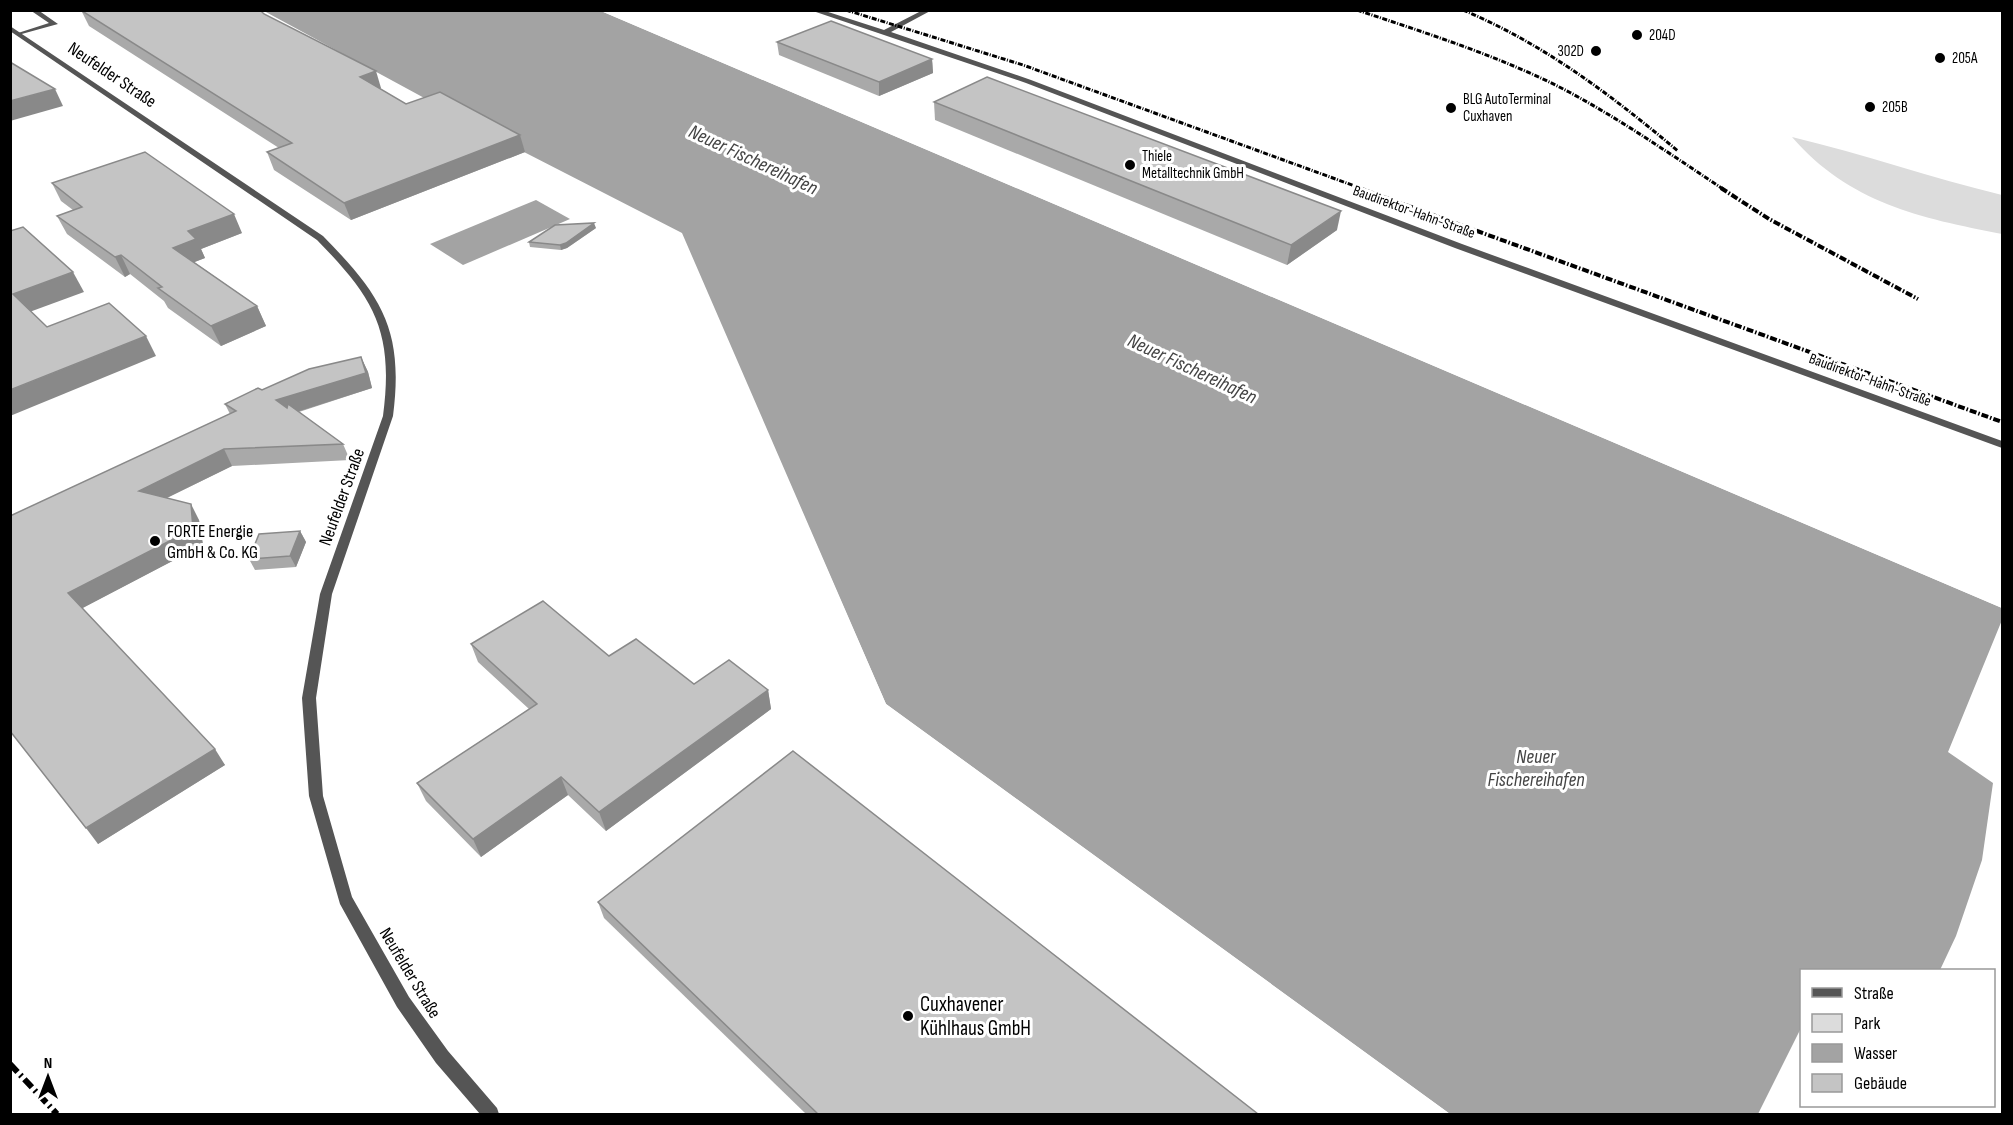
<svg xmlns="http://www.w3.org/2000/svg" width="2013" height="1125" viewBox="0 0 2013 1125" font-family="'Sofia Sans Condensed',sans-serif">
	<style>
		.green { fill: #dcdcdc }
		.water { fill: #a3a3a3 }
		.pier { fill: #fff }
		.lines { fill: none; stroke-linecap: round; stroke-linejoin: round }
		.minor { fill: #555; fill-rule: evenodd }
		.tertiary { fill: #555; fill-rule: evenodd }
		.rail-far2 { stroke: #000; stroke-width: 3; stroke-dasharray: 5 1.5 1 1.5; stroke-linecap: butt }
		.rail-far1 { stroke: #000; stroke-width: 4; stroke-dasharray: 7 2 1.5 2; stroke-linecap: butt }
		.rail { stroke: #000; stroke-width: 6; stroke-dasharray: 11 4 2 4; stroke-linecap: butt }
		.wall { fill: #a9a9a9 }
		.shaded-wall { fill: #898989 }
		.building { fill: #c4c4c4; stroke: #898989; stroke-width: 1.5 }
		.poi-dot { fill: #000; stroke: #fff; stroke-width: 2 }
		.labels { text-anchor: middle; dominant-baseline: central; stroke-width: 6; stroke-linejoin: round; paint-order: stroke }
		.far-poi-label { font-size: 15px; fill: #000; stroke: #fff; text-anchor: start }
		.far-street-label { font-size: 15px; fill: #000; stroke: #fff }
		.street-label { font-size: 18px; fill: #000; stroke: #fff }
		.poi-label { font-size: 18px; fill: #000; stroke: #fff; text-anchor: start }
		.water-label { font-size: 20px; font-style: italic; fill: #444; stroke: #fff }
		.near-poi-label { font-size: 21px; fill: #000; stroke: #fff; text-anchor: start }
	</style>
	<rect width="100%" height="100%" fill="#fff"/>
	<path class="green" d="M1792 137C1863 154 1932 178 2002 195V234C1920 218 1849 203 1792 137Z"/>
	<g class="water">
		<polygon points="264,11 601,11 2002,608 2002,620 1948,752 1993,783 1982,860 1956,936 1940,970 1802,970 1801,1028 1758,1114 1450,1114 886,704 682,233 524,152"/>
		<polygon points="536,200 570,219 463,265 430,244"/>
	</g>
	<g class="pier">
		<polygon points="609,10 2002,605 2002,608 601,11"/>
		<polygon points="685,244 886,704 1450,1114 1445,1114 883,706 683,245"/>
	</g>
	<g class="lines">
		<g class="minor">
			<polygon points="30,10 38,10 58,24 18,35 18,33 49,23"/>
			<polygon points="810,10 822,10 884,30 923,10 932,10 891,32 1031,80 1462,244 2002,441 2002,448 1455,248 1026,83"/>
		</g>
		<path class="tertiary" d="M10 26 323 236C382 296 404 330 393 416L332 594 316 698 323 796 352 897 409 997 448 1051 497 1108 499 1114H480L436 1063 397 1007 340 904 309 796 302 698 320 594 383 416C394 332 375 299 317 240L10 31Z"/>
		<g class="rail-far2">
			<polyline points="846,10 1023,65 1363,189"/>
			<path d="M1357 10C1426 33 1505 58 1569 92 1623 121 1673 156 1723 189"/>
			<path d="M1463 10C1544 44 1611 95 1678 151"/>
		</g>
		<g class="rail-far1">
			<polyline points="1359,188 2002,422"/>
			<polyline points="1721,188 1769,219 1918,299"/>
		</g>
		<polyline class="rail" points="10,1064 57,1114"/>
	</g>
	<g class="wall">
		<polygon points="81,10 260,10 264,14 381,88 379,88 406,104 525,152 351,220 274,170 267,152 279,148 89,26"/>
		<polygon points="777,42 932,59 933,73 879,96 779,55"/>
		<polygon points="934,102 1337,230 1287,265 935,120"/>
		<polygon points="52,183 242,233 201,249 205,258 194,262 257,306 266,326 221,346 168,308 164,301 130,274 125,277 67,234 57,216 73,210 61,201"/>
		<polygon points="596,228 567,248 561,250 530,247 529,242"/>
		<polygon points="361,357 368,372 372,388 299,412 343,444 350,460 232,466 167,498 199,520 203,545 82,608 225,765 98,844 10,516 230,414 225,404 262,390"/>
		<polygon points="300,531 306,542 296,567 255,570 249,559"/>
		<polygon points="471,644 609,656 694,684 768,690 771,709 606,831 568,795 481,857 426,801 417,783 529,709 478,662"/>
		<polygon points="598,902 1258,1114 806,1114 604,918"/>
	</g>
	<g class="shaded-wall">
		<polygon points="932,59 933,73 879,96 879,82"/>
		<polygon points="376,71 381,88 365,93 360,77"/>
		<polygon points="55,89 63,106 10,121 10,101"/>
		<polygon points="520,135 525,152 351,220 344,203"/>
		<polygon points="1341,211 1337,230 1287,265 1291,245"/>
		<polygon points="234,214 242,233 201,249 205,258 182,267 173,248 188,231"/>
		<polygon points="594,223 596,228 567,248 561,250 560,245"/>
		<polygon points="121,255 130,274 125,277 115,257"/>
		<polygon points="73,272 84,292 24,314 13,294"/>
		<polygon points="257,306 266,326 221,346 211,326"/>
		<polygon points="146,336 156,356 10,416 10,390"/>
		<polygon points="361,357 368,372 372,388 284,416 276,400"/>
		<polygon points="224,449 232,466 148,507 139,491"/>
		<polygon points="191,504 199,520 203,545 79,610 68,593"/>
		<polygon points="300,531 306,542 296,567 290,556"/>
		<polygon points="768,690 771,709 606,831 599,812"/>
		<polygon points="215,749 225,765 98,844 86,828"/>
		<polygon points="561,777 568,795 481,857 473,839"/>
	</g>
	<g class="building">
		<polygon points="260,10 264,14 376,71 360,77 406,104 440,92 520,135 344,203 267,152 292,143 82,11"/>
		<polygon points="831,21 932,59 879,82 777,42"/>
		<polygon points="10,62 55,89 10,101"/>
		<polygon points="987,77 1341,211 1291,245 934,102"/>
		<polygon points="145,152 234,214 188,231 196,239 173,248 257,306 211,326 158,288 162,287 121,255 115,257 57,216 82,207 52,183"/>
		<polygon points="594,223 566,243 560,245 529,242 555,225"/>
		<polygon points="23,227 73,272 13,294 47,327 109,303 146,336 10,390 10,231"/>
		<polygon points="361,357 366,373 276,400 287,408 288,404 343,444 224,449 139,491 191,504 193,529 68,593 215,749 86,828 10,731 10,516 236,411 225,404 258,388 262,390 309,369"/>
		<polygon points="300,531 290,556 249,559 259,534"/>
		<polygon points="543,601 609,656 636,639 694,684 729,660 768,690 599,812 561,777 473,839 417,783 537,704 471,644"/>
		<polygon points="793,751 1258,1114 818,1114 598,902"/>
	</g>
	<g class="poi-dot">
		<circle cx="1637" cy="35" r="6"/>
		<circle cx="1596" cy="51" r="6"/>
		<circle cx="1940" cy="58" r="6"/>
		<circle cx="1870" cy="107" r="6"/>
		<circle cx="1451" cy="108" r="6"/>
		<circle cx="1130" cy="165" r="6"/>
		<circle cx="155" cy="541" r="6"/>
		<circle cx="908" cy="1016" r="6"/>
	</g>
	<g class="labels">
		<g class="far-poi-label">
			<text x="1649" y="35">204D</text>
			<text x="1584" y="51" text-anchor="end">302D</text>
			<text x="1952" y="58">205A</text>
			<text x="1463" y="99">BLG AutoTerminal<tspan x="1463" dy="17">Cuxhaven</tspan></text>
			<text x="1882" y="107">205B</text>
			<text x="1142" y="156">Thiele<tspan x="1142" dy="17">Metalltechnik GmbH</tspan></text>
		</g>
		<g class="far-street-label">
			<text transform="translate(1414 212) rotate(20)">Baudirektor-Hahn-Straße</text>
			<text transform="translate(1870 380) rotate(20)">Baudirektor-Hahn-Straße</text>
		</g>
		<g class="street-label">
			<text transform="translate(112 75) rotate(34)">Neufelder Straße</text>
			<text transform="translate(342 497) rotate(-70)">Neufelder Straße</text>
			<text transform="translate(410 973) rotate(59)">Neufelder Straße</text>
		</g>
		<g class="poi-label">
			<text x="167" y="531">FORTE Energie<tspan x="167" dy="21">GmbH &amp; Co. KG</tspan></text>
		</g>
		<g class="water-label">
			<text transform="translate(753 160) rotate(25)">Neuer Fischereihafen</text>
			<text transform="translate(1192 369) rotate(25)">Neuer Fischereihafen</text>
			<text x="1536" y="757">Neuer<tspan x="1536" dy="23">Fischereihafen</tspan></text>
		</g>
		<g class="near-poi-label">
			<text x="920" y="1004">Cuxhavener<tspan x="920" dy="24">Kühlhaus GmbH</tspan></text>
		</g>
	</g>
	<rect width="2013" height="1125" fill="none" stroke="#000000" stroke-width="24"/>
	<rect x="1800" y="969" width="195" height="138" fill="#ffffff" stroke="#999999" stroke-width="1.5"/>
	<rect x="1812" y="988" width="30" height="9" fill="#555555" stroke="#999999" stroke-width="1.5"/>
	<text x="1854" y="999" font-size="18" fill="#000000">Straße</text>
	<rect x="1812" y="1014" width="30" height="18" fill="#dcdcdc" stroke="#999999" stroke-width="1.5"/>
	<text x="1854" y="1029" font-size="18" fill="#000000">Park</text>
	<rect x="1812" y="1044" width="30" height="18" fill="#a3a3a3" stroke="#999999" stroke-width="1.5"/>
	<text x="1854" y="1059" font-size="18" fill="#000000">Wasser</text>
	<rect x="1812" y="1074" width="30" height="18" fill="#c4c4c4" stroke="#999999" stroke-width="1.5"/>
	<text x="1854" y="1089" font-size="18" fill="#000000">Gebäude</text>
	<g transform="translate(48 1077)" stroke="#ffffff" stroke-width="4.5" paint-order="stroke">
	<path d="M0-4.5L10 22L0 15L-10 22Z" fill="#000000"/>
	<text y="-9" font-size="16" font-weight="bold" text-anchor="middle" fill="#000000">N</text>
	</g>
</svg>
